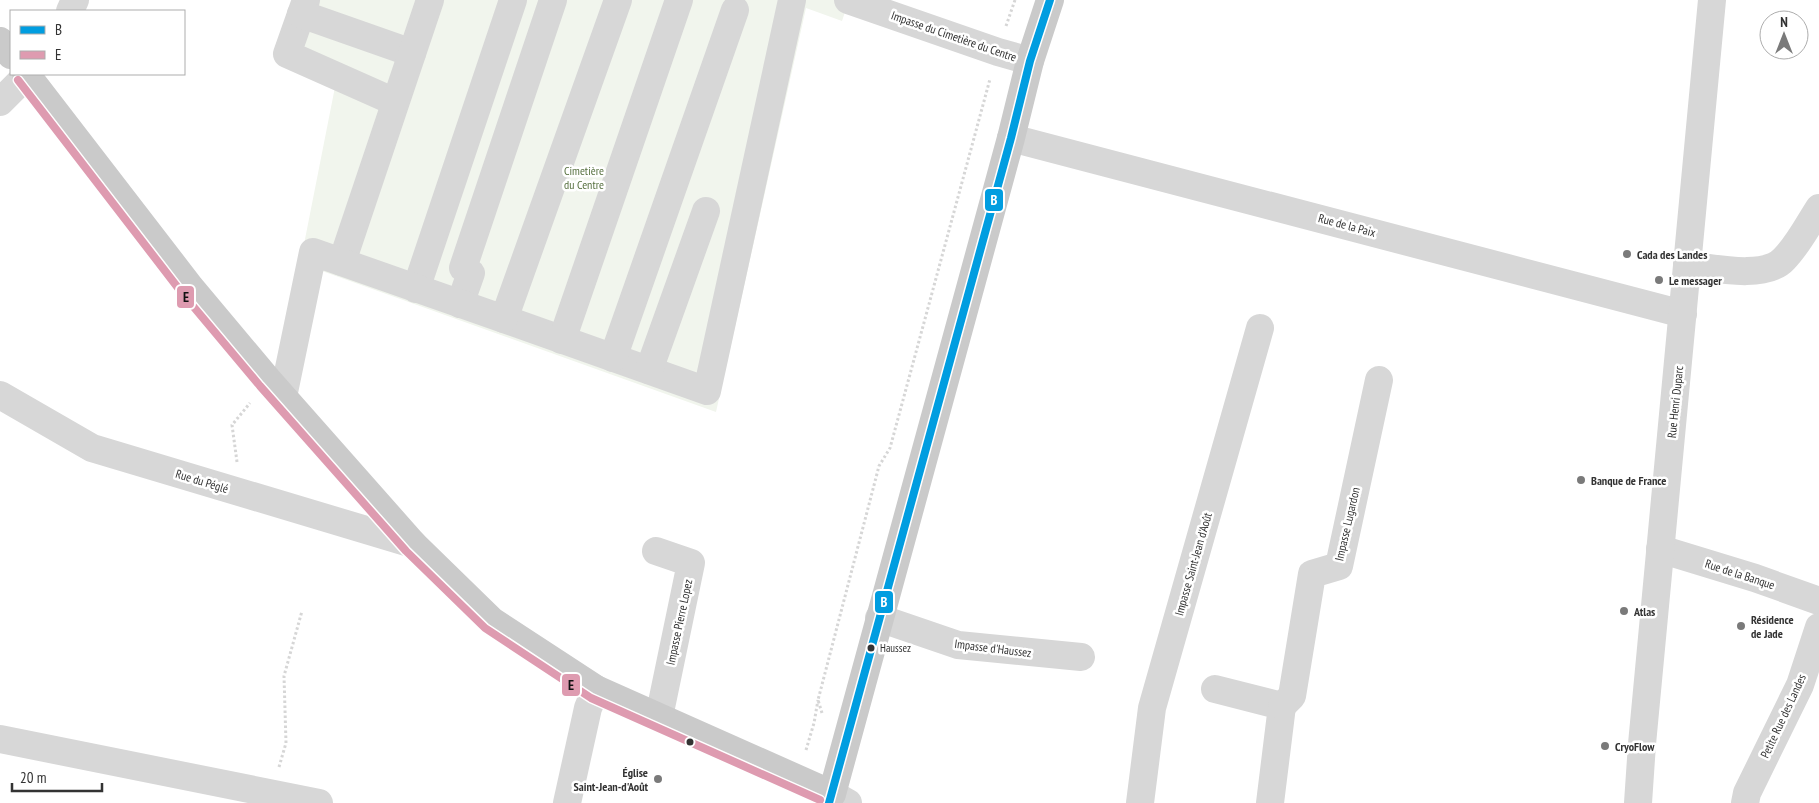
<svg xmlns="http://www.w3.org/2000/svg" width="1819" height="803" viewBox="0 0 1819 803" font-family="'PT Sans Narrow',sans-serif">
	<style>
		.green { fill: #f1f5ed }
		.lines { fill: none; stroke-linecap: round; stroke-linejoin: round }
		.path { stroke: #d6d6d6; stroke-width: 3; stroke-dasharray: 2.5 2.5; stroke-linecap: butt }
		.minor { stroke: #d7d7d7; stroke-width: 28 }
		.major { stroke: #cacaca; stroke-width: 28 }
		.bus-1-casing { stroke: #fff; stroke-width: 11 }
		.bus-2-casing { stroke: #fff; stroke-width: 11 }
		.bus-1 { stroke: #009de0; stroke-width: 8 }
		.bus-2 { stroke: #de9bb0; stroke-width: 8 }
		.poi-dot { fill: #7a7a7a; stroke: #fff; stroke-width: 2 }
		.bus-dot { fill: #333; stroke: #fff; stroke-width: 2 }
		.labels { text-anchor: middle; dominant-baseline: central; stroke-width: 5; stroke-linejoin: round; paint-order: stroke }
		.bus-label { font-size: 11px; fill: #333; stroke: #fff; text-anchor: start }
		.street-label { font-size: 12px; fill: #333; stroke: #fff }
		.park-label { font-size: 12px; fill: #56703f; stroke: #fff }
		.poi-label { font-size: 12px; font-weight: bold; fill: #333; stroke: #fff; text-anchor: start }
		.line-badge { stroke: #fff; stroke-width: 2 }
		.badge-label { font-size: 14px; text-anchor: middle; font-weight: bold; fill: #fff }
		.pale-badge-label { font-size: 14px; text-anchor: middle; font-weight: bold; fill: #111 }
	</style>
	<rect width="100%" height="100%" fill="#fff"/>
	<polygon class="green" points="292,0 849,0 842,21 806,8 716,412 322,271 281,361 335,87 279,57"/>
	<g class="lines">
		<g class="path">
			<polyline points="1006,26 1015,0"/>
			<polyline points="237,462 232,425 250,403"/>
			<polyline points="822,713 818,700 879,466 890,448 990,79"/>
			<polyline points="806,750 814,723 818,700"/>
			<polyline points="279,767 286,743 284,676 302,611"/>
		</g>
		<g class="minor">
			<polyline points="306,0 287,54 395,102"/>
			<polyline points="848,0 998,52 1030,61"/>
			<polyline points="70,11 75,0"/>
			<polyline points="301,14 412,53"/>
			<polyline points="0,102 27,75"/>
			<polyline points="1011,138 1683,314"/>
			<polyline points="342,262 430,0"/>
			<path d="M1687 265C1713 268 1765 280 1784 259 1798 245 1808 225 1819 208"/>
			<polyline points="416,289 513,0"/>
			<polyline points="460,304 471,273 463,268 553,0"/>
			<polyline points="504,319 707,391 792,0"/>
			<polyline points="562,340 679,0"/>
			<polyline points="613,358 735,10"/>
			<polyline points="649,370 706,211"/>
			<polyline points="0,395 92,448 413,544"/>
			<polyline points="283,397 313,252 504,319 618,0"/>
			<polyline points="1660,549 1755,578 1819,601"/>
			<polyline points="656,551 691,563 659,717"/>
			<polyline points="879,618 958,645 1081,657"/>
			<polyline points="1215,689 1282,706 1270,803"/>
			<polyline points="1282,706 1292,696 1312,574 1339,566 1379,380"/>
			<polyline points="0,739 319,803"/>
			<polyline points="567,803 588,708 596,689"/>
			<polyline points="829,803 832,794 848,803"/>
			<polyline points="1140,803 1152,708 1260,328"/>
			<polyline points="1638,803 1642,744 1712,0"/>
			<polyline points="1745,803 1747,793 1800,685 1819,627"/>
		</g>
		<g class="major">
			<polyline points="0,41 11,55"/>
			<polyline points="26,74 190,287 268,380 413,544 492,621 596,689 832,794 1011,138 1030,61 1050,0"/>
		</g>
		<g class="bus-1-casing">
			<polyline id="bus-1" points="829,803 1011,138 1030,61 1050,0"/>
		</g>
		<g class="bus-2-casing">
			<polyline id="bus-2" points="18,80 182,293 260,386 406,551 485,628 591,698 820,800"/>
		</g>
		<use href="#bus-1" class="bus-1"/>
		<use href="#bus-2" class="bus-2"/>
	</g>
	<g class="poi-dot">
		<circle cx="1627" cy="254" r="5"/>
		<circle cx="1659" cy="280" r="5"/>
		<circle cx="1581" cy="480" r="5"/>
		<circle cx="1624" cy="611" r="5"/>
		<circle cx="1741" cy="626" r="5"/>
		<circle cx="1605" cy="746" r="5"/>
		<circle cx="658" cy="779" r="5"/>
	</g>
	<g class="bus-dot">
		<circle cx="871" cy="648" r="4.5"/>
		<circle cx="690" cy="742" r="4.5"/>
	</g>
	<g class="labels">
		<g class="bus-label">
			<text x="880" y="648">Haussez</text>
		</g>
		<g class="street-label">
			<text transform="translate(954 36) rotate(19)">Impasse du Cimetière du Centre</text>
			<text transform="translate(1347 225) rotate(15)">Rue de la Paix</text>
			<text transform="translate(1675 402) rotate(-84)">Rue Henri Duparc</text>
			<text transform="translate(202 481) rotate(17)">Rue du Péglé</text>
			<text transform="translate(1347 524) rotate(-77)">Impasse Lugardon</text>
			<text transform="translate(1193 564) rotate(-74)">Impasse Saint-Jean d'Août</text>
			<text transform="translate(1740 574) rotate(18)">Rue de la Banque</text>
			<text transform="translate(679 622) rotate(-78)">Impasse Pierre Lopez</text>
			<text transform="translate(993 648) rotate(7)">Impasse d'Haussez</text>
			<text transform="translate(1783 716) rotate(-65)">Petite Rue des Landes</text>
		</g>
		<g class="park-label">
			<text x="584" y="170">Cimetière<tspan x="584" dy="14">du Centre</tspan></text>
		</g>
		<g class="poi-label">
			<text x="1637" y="254">Cada des Landes</text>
			<text x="1669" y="280">Le messager</text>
			<text x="1591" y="480">Banque de France</text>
			<text x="1634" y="611">Atlas</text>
			<text x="1751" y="619">Résidence<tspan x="1751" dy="14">de Jade</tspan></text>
			<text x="1615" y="746">CryoFlow</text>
			<text x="648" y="772" text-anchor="end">Église<tspan x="648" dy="14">Saint-Jean-d'Août</tspan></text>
		</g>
	</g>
	<g class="line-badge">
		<rect x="984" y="188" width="20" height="24" rx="5" fill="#009de0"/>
		<rect x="176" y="285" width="19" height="24" rx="5" fill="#de9bb0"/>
		<rect x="874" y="590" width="20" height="24" rx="5" fill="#009de0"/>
		<rect x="561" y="673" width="20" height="24" rx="5" fill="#de9bb0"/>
	</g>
	<g class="badge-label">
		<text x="994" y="205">B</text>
		<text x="884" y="607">B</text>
	</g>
	<g class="pale-badge-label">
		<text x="186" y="302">E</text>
		<text x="571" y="690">E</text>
	</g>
	<rect x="10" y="10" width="175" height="65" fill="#ffffff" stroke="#adadad"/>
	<rect x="20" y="26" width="25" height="8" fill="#009de0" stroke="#adadad"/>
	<text x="55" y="35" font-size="15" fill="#333333">B</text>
	<rect x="20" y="51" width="25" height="8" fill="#de9bb0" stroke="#adadad"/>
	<text x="55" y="60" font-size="15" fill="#333333">E</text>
	<g transform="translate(1784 35)"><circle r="24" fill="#ffffff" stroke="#adadad"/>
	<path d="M0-4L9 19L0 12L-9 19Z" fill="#7a7a7a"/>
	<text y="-8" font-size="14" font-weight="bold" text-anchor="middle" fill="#333333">N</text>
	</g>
	<path d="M12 783v8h90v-8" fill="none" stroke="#333333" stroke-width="2.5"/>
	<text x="20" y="783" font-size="15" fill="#333333" stroke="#ffffff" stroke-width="4" paint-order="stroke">20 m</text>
</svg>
